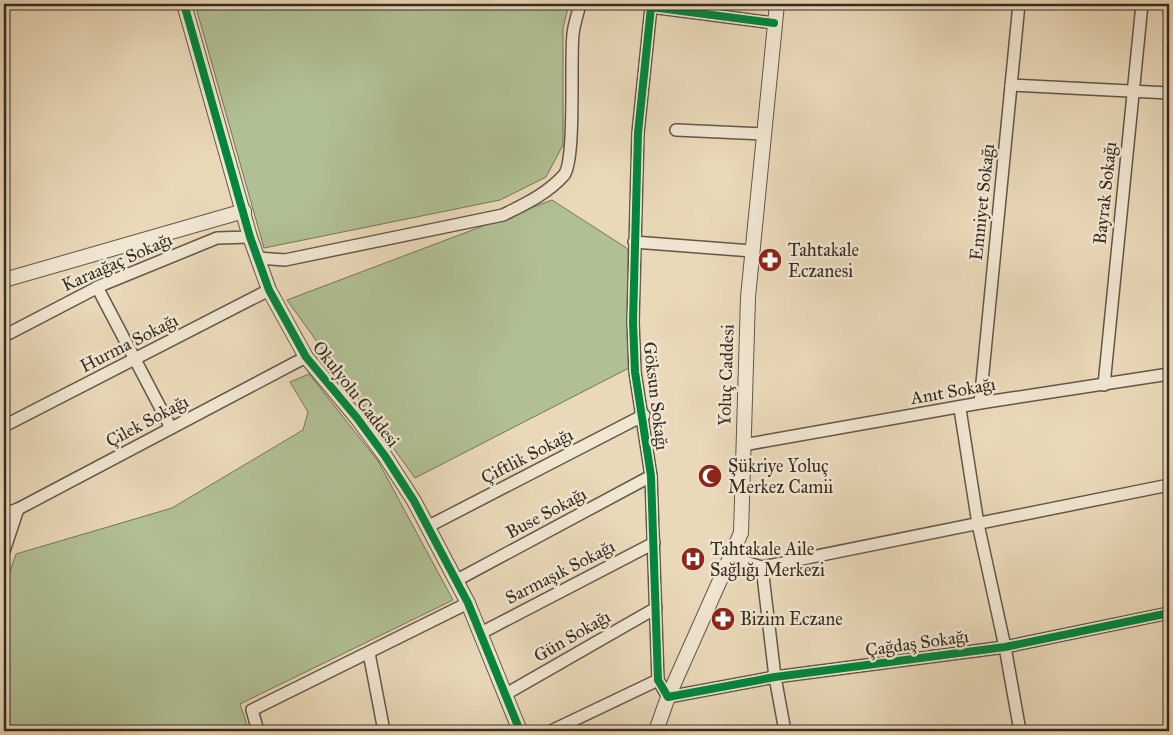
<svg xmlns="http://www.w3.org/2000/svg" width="1173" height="735" viewBox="0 0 1173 735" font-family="'IM FELL Great Primer',serif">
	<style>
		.green { fill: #b1c094; stroke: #73765b }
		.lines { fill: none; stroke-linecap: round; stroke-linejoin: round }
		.minor-casing { stroke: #625748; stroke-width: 14 }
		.tertiary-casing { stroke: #625748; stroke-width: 16 }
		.minor { stroke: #f1e6d2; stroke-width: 11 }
		.tertiary { stroke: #f1e6d2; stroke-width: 14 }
		.cycleway-casing { stroke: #f1e6d2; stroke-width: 11 }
		.cycleway { stroke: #00873e; stroke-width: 8 }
		.labels { text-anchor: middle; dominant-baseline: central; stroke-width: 5; stroke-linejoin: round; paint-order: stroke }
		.street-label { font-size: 18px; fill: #352c22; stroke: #f1e6d2 }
		.poi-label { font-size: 18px; fill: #352c22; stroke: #f1e6d2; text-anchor: start }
	</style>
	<rect width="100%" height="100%" fill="#ead9b9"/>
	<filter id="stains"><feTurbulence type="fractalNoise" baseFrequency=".004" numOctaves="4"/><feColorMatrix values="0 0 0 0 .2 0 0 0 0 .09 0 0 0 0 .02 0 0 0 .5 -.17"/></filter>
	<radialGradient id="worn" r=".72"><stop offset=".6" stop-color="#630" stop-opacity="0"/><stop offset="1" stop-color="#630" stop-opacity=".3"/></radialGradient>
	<g class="green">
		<polygon points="195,4 569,4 563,28 563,145 546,177 500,200 264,248"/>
		<polygon points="552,200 628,249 629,368 415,478 287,300"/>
		<polygon points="309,374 378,461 453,600 240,704 249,731 4,731 4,588 16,554 172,508 303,430 308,412 290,382"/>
	</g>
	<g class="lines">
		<g class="minor-casing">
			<g id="minor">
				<polyline points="774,23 651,7 638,133 633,322 635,372 651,476 658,680 668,697 775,677 1005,647 1169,613"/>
				<polyline points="1011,85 1169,93"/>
				<polyline points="676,130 764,134"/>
				<polyline points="634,242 752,251"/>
				<path d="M258 258 285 260 503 215C525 204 547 194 564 175 576 160 570 59 573 34 574 24 578 13 580 4"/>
				<polyline points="97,287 171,428"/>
				<polyline points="4,336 102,285 217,238 250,237"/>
				<polyline points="1104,385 1142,4"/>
				<polyline points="980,403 1019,4"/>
				<polyline points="960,409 978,524 1005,647 1020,731"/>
				<polyline points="4,426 269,290"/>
				<polyline points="743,445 980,403 1169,374"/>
				<polyline points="4,514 18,509 306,357"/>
				<polyline points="427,527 644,415"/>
				<polyline points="4,551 18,509"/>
				<polyline points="731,558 762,567 1169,485"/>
				<polyline points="762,567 775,677 785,731"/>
				<polyline points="457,580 651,476"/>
				<polyline points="481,633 654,543"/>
				<polyline points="369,653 384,731"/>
				<polyline points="506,694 656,608"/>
				<polyline points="258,731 252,710 468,603"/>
				<polyline points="551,731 658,680"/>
			</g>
		</g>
		<g class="tertiary-casing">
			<g id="tertiary">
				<polyline points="184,4 250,237 269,290 306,357 357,418 385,456 414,501 468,603 520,731"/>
				<polyline points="4,280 244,211"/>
				<polyline points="656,731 668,697 741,533 748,297 777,4"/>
			</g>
		</g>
		<use href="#minor" class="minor"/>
		<use href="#tertiary" class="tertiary"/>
		<g class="cycleway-casing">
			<g id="cycleway">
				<polyline points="184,4 250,237 269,290 306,357 357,418 385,456 414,501 468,603 520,731"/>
				<polyline points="774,23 651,7 638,133 633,322 635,372 651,476 658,680 668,697 775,677 1005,647 1169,613"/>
			</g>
		</g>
		<use href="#cycleway" class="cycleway"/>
	</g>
	<defs>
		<g id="pharmacy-disc" transform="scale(1.25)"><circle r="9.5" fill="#8f2418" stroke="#f1e6d2"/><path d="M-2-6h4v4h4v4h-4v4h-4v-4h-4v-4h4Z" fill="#fff"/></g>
		<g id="mosque-disc" transform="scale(1.25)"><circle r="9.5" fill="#8f2418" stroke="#f1e6d2"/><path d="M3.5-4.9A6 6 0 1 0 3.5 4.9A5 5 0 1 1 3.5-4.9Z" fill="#fff"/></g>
		<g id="hospital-disc" transform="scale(1.25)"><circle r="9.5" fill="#8f2418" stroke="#f1e6d2"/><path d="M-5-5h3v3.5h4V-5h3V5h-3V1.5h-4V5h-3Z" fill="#fff"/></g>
	</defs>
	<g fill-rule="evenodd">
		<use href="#pharmacy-disc" x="770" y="260"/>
		<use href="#mosque-disc" x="710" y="476"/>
		<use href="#hospital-disc" x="693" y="559"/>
		<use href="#pharmacy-disc" x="723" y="619"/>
	</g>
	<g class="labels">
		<g class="street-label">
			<text transform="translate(1105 193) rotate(-84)">Bayrak Sokağı</text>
			<text transform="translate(982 202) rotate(-84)">Emniyet Sokağı</text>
			<text transform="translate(117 262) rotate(-24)">Karaağaç Sokağı</text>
			<text transform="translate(129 343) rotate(-27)">Hurma Sokağı</text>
			<text transform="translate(726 375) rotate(-88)">Yoluç Caddesi</text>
			<text transform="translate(953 391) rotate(-10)">Anıt Sokağı</text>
			<text transform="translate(356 394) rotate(52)">Okulyolu Caddesi</text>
			<text transform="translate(656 396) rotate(83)">Göksun Sokağı</text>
			<text transform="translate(147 421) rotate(-28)">Çilek Sokağı</text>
			<text transform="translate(527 456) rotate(-27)">Çiftlik Sokağı</text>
			<text transform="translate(546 513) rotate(-28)">Buse Sokağı</text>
			<text transform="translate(560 572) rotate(-27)">Sarmaşık Sokağı</text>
			<text transform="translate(572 636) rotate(-30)">Gün Sokağı</text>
			<text transform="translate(917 643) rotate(-8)">Çağdaş Sokağı</text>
		</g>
		<g class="poi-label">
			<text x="788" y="250">Tahtakale<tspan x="788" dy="21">Eczanesi</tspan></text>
			<text x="728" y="466">Şükriye Yoluç<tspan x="728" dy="21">Merkez Camii</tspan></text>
			<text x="710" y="549">Tahtakale Aile<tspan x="710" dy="21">Sağlığı Merkezi</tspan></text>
			<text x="740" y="619">Bizim Eczane</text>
		</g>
	</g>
	<rect width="1173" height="735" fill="none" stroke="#ead9b9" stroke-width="20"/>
	<rect x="5" y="5" width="1163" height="725" fill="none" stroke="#352c22" stroke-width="2.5"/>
	<rect x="10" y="10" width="1153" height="715" fill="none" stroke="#352c22"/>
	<rect width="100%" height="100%" filter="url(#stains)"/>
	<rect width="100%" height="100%" fill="url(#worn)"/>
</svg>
